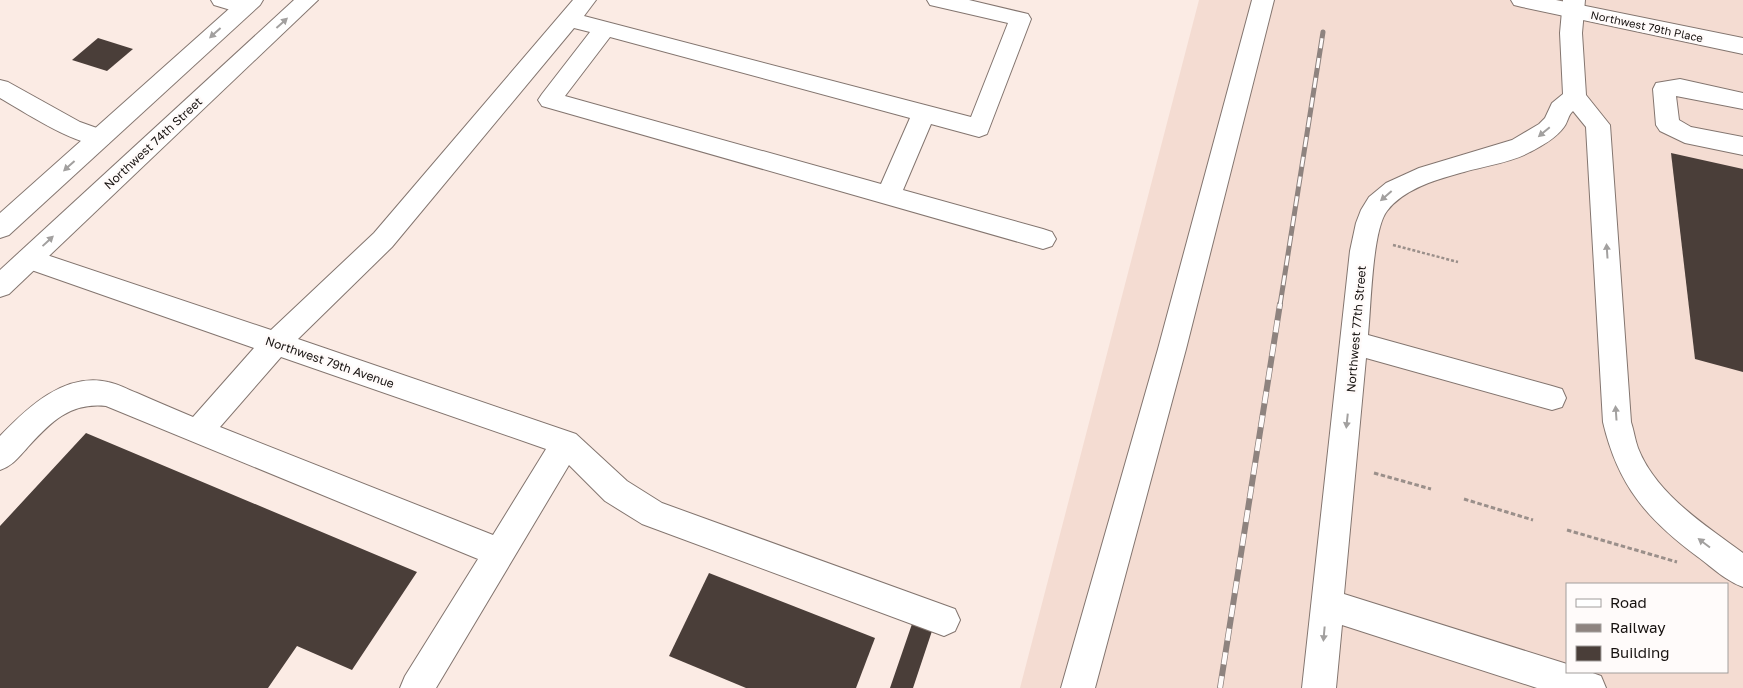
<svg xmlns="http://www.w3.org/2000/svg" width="1743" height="688" viewBox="0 0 1743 688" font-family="'Golos Text',sans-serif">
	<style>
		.built { fill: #f4dcd2; fill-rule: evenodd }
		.building { fill: #4a3e39 }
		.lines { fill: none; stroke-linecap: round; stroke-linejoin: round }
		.minor-casing { stroke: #83756f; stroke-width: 2 }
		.major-casing { stroke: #83756f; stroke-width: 2 }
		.path-far1 { stroke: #9a8f8a; stroke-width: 2.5; stroke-dasharray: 3 2; stroke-linecap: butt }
		.path { stroke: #9a8f8a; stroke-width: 3; stroke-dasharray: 4.5 2.5; stroke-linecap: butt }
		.minor { fill: #fff; fill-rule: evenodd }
		.major { fill: #fff; fill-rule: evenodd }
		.rail-far1-casing { stroke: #8e837f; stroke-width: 5 }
		.rail-casing { stroke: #8e837f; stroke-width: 6 }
		.rail-far1 { stroke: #fffbfa; stroke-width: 3; stroke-dasharray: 10; stroke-linecap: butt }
		.rail { stroke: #fffbfa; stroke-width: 4.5; stroke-dasharray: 12; stroke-linecap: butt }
		.oneway { fill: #a2a09f }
		.labels { text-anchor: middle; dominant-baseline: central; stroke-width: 5; stroke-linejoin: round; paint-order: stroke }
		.far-street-label { font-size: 11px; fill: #171210; stroke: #fffbfa }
		.street-label { font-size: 12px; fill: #171210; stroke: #fffbfa }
	</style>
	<rect width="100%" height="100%" fill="#fbebe4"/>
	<path class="built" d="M1199 0H1743V688H1020ZM1567 584H1727V672H1567Z"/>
	<g class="building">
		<polygon points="98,38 133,49 107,71 72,60"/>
		<polygon points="1671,153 1743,169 1743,372 1695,359"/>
		<polygon points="86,433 417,572 352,670 297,646 268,688 0,688 0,526"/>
		<polygon points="709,573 875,638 856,688 746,688 669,656"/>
		<polygon points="913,621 933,628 913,688 890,688"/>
	</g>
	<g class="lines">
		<g class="minor-casing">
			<g id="minor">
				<polygon points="211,0 245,0 252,2 255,7 252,12 244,14 214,5"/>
				<path d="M573 0H596L584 16 971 117 1008 23 930 5 927 0H969L1028 14 1031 19 987 134 979 137 931 124 903 190 1043 229 1052 232 1056 239 1052 246 1043 249 542 106 538 100 542 94 590 32 574 28 392 247 298 339 576 434 627 481 662 503 955 609 960 620 955 631 944 636 642 524 605 501 569 465 436 688H400L405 676 478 559 106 406C69 402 50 423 27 448 18 458 12 466 0 470V436C27 408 64 372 108 382 118 384 127 389 137 393 155 401 174 409 193 417L254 348 20 266 16 259 20 252 29 249 271 330 374 233ZM610 37 910 118 881 184 565 96ZM281 357 546 449 493 535 220 427Z"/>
				<polygon points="1252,0 1274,0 1186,349 1095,688 1061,688 1158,349"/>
				<path d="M1563 0H1585L1582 33 1586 95 1610 125 1631 422C1634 431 1635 440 1638 448 1656 494 1705 525 1743 553V587C1726 581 1713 568 1698 557 1647 519 1618 486 1603 422L1586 127 1573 111C1568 115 1568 122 1564 127 1556 138 1542 146 1530 152 1513 162 1484 166 1464 172 1439 179 1404 188 1387 211 1372 230 1371 308 1368 335L1552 386 1562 389 1566 398 1562 407 1552 410 1366 358 1344 594 1567 664V672H1590L1601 676 1606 688H1537L1342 625 1336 688H1302L1350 251 1356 223 1361 210 1369 197 1386 183 1419 168 1512 140 1539 124 1545 118 1552 103 1563 94 1560 33Z"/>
				<polygon points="1680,79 1743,93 1743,109 1676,96 1679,120 1691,127 1743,137 1743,155 1685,143 1660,131 1656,125 1653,89 1656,83"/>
				<path d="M0 80 8 82 80 122 108 132 112 138 108 144C84 152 23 111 0 98Z"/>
			</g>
		</g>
		<g class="major-casing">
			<g id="major">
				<polygon points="239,0 263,0 260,5 9,235 0,238 0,213"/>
				<polygon points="294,0 318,0 9,294 0,297 0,270"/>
				<polygon points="1511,0 1556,0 1743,38 1743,54 1522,7 1514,5"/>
			</g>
		</g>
		<polyline class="path-far1" points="1393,245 1458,262"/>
		<g class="path">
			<polyline points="1374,473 1431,489"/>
			<polyline points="1464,499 1533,520"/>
			<polyline points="1567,530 1677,562"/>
		</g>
		<use href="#minor" class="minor"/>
		<use href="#major" class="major"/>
		<g class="rail-far1-casing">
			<polyline id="rail-far1" points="1280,305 1323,32"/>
		</g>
		<g class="rail-casing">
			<polyline id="rail" points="1220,688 1280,304"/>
		</g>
		<use href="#rail-far1" class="rail-far1"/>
		<use href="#rail" class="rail"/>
	</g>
	<defs><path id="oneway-solid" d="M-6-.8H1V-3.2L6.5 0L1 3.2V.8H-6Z" transform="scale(1.25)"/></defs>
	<g class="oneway">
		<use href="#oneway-solid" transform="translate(282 23) rotate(-42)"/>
		<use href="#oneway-solid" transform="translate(215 33) rotate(138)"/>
		<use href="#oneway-solid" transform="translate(1544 132) rotate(140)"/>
		<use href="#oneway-solid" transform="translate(69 166) rotate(138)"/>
		<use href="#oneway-solid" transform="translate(1386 196) rotate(139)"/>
		<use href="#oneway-solid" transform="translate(48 241) rotate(-43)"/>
		<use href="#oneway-solid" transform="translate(1607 251) rotate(-94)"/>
		<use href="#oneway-solid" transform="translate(1616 413) rotate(-94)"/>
		<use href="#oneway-solid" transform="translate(1347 421) rotate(96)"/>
		<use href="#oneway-solid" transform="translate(1704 543) rotate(-143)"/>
		<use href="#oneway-solid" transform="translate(1324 634) rotate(95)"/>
	</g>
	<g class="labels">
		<g class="far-street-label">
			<text transform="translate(1647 26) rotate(12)">Northwest 79th Place</text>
		</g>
		<g class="street-label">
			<text transform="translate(153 143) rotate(-43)">Northwest 74th Street</text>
			<text transform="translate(1356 329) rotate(-85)">Northwest 77th Street</text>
			<text transform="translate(330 362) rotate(19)">Northwest 79th Avenue</text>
		</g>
	</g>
	<rect x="1566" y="583" width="162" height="90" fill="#fffbfa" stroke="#a29e9c"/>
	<rect x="1576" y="599" width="25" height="8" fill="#ffffff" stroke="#a29e9c"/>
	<text x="1610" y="608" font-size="15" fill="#171210">Road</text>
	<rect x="1576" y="624" width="25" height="8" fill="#8e837f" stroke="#a29e9c"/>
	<text x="1610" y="633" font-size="15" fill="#171210">Railway</text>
	<rect x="1576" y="646" width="25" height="15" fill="#4a3e39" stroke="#a29e9c"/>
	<text x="1610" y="658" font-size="15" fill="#171210">Building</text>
</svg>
